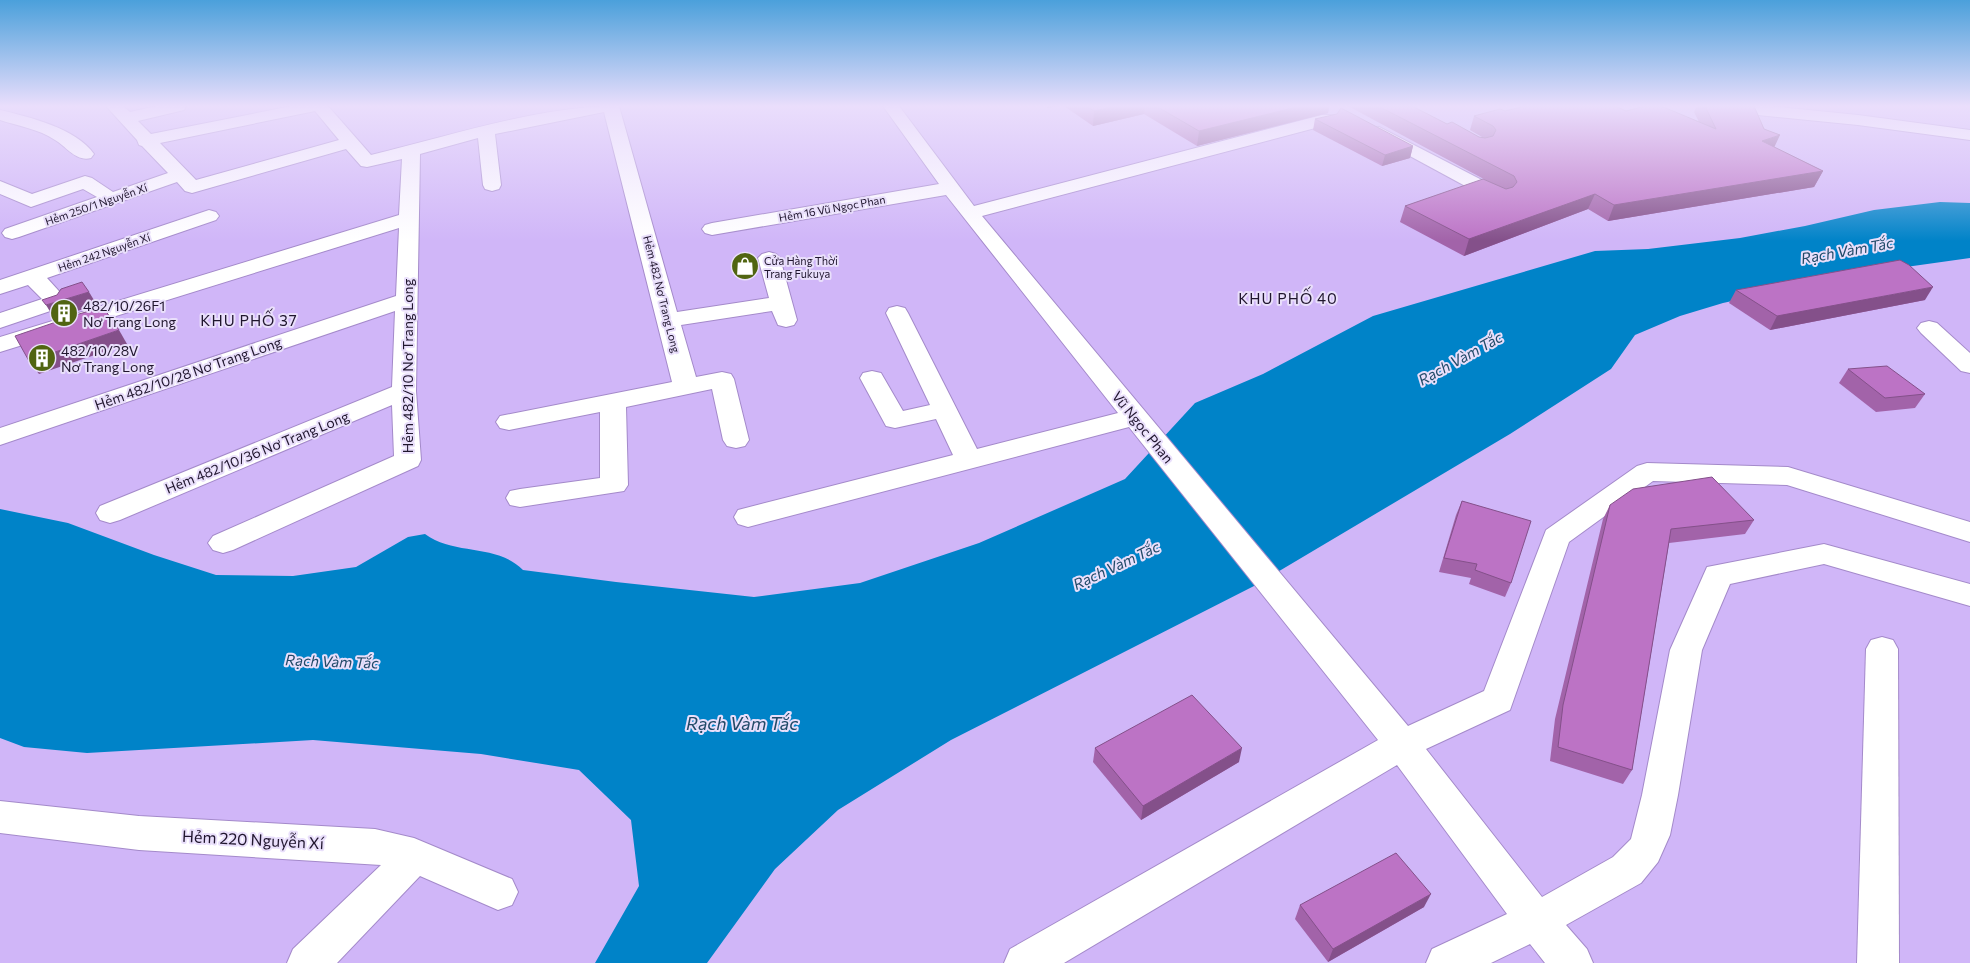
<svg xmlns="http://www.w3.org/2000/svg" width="1970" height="963" viewBox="0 0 1970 963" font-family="Commissioner,sans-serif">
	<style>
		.water { fill: #0083c8 }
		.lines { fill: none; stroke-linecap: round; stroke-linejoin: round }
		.minor-casing { stroke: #a48aca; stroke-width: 2 }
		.minor { fill: #fff; fill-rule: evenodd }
		.wall { fill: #a263a9 }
		.shaded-wall { fill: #84508a }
		.building { fill: #bc73c5; stroke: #84508a }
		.labels { text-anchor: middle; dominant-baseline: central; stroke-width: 4; stroke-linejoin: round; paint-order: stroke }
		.far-street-label { font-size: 11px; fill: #20162e; stroke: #e9dffb }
		.far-poi-label { font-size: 11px; fill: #20162e; stroke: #e9dffb; text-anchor: start }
		.poi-label { font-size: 14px; fill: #20162e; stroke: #e9dffb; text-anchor: start }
		.street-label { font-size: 14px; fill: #20162e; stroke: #e9dffb }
		.water-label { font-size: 15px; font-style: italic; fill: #214a68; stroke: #e9dffb }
		.neighbourhood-label { font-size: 15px; letter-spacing: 1px; fill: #20162e; stroke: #e9dffb }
		.near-street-label { font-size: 16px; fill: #20162e; stroke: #e9dffb }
		.near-water-label { font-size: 18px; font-style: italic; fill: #214a68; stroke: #e9dffb }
	</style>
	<rect width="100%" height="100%" fill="#d0b6f8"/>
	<path class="water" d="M1940 202 1970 203V258L1856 274 1723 303 1680 316 1635 335 1611 369 1510 434 1254 586 951 740 838 810 775 869 707 963H595L639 886 631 820 579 770 481 754 313 740 87 753 24 747 0 738V509L68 523 154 555 216 575 293 576 356 567 408 537 425 534C455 556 496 543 523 570L616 582 754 597 860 583 979 543 1125 479 1195 403 1263 374 1373 316 1595 251 1648 249 1740 238 1805 226 1874 210Z"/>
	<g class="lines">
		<g class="minor-casing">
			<g id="minor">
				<path d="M106 106H123L130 112 157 106H186L184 110 138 121 151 134 292 106H328L371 155C451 136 538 106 619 106L677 312 769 298 758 258 762 254 769 252 776 254 780 258 797 320 794 325 786 327 778 325 772 311 681 325 696 377 722 372 731 374 734 379 749 440 745 446 736 448 727 446 723 440 712 389 626 407 628 485 624 491 520 507 510 505 506 498 510 491 520 489 600 478V412L509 430 500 428 496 422 500 416 672 382 604 112 495 134 501 185 499 189 492 191 485 189 483 185 478 138 420 154 416 391 421 460 418 466 233 550 223 553 213 550 208 543 213 536 394 456 392 405 120 520 110 523 100 520 96 513 100 506 392 387 395 311 0 445V428L396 296 399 228 0 352V337L399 215 402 159 367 167 361 166 346 149 192 193 185 191 177 182 19 237 12 239 5 237 2 233 5 229 97 197 83 189 31 207 0 194V181L32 194 85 176 92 178 113 192 168 173 142 146 139 145 137 140ZM315 111 339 140 196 180 160 143Z"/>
				<polygon points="883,106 899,106 974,206 1322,115 1334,115 1337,119 1334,123 982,216 1408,726 1484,691 1546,530 1637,466 1647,463 1788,467 1970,522 1970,542 1787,485 1653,481 1569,542 1510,710 1426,749 1542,897 1613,857 1631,839 1642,795 1670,650 1707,567 1824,544 1970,584 1970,606 1824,564 1730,584 1702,650 1678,795 1670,835 1658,862 1641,883 1566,925 1587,949 1593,963 1545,963 1530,944 1491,963 1426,963 1432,949 1507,914 1397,765 1064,963 1004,963 1010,949 1378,740 1129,427 748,527 738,524 734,517 738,510 953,455 936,419 895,428 886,426 860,378 863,373 872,371 881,373 903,411 930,405 886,313 889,308 897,306 905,308 908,313 977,449 1118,413 946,195 712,235 705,233 702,229 705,225 712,223 939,184"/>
				<polygon points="1711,106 1768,106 1858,115 1970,130 1970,140 1858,125 1719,111 1713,110"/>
				<path d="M0 110C29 117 76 128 94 154L91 158C76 162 67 147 55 140 39 129 18 126 0 120Z"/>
				<polygon points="1379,127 1507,193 1510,197 1507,201 1500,203 1493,201 1373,136 1370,132 1373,128"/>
				<polygon points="209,210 216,212 219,216 216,220 47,278 68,301 65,306 0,328 0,313 42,299 28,285 0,294 0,280"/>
				<polygon points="1929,321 1937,323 1970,353 1970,373 1961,371 1921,333 1917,328 1921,323"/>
				<polygon points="1882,637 1893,640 1898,649 1899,963 1857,963 1866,649 1871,640"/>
				<polygon points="0,801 139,816 375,829 414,838 512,879 518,892 512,905 498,910 420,876 337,963 287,963 293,949 381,865 139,850 0,833"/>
			</g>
		</g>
		<use href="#minor" class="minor"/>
	</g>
	<g class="wall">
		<polygon points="1064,106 1329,106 1328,113 1197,146 1144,114 1093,126"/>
		<polygon points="1348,106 1412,106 1447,124 1479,137 1482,137 1470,130 1474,116 1505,111 1626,111 1699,122 1694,112 1697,106 1754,106 1764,129 1774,147 1823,171 1814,187 1608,221 1588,209 1464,256 1400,222 1405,206 1493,184"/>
		<polygon points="1315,119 1413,146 1410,158 1382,166 1313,130"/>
		<polygon points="1736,290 1925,300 1770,330 1729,303"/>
		<polygon points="1848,369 1925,394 1915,408 1876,412 1839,383"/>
		<polygon points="1462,501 1511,583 1505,597 1469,584 1471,578 1439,572 1456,515"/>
		<polygon points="1610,505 1754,520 1745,534 1669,543 1632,770 1623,784 1550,761 1555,719 1603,519"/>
		<polygon points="1095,748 1239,762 1141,820 1093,762"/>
		<polygon points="1300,905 1424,907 1328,962 1295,919"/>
	</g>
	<g class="shaded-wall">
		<polygon points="1047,106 1058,106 1047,108"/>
		<polygon points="1117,106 1145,106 1144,114 1093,126 1094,111"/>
		<polygon points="1301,106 1329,106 1328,113 1197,146 1199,131"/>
		<polygon points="1780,135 1773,150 1762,141"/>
		<polygon points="1413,146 1410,158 1382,166 1385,155"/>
		<polygon points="1823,171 1814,187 1608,221 1614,205"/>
		<polygon points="1595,194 1588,209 1464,256 1469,239"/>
		<polygon points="1933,287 1925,300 1770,330 1777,316"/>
		<polygon points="89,292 97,305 54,318 46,305"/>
		<polygon points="119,330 127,344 39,374 29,361"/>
		<polygon points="1242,748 1239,762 1141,820 1143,806"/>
		<polygon points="1431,894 1424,907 1328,962 1333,949"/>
	</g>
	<g class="building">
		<polygon points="1086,106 1117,106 1094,111"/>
		<polygon points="1156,106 1301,106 1199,131"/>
		<polygon points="1378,106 1412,106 1447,124 1452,122 1479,137 1485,138 1493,136 1496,130 1493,126 1474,116 1500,109 1505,111 1525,106 1615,106 1626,111 1646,106 1661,106 1716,129 1705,106 1754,106 1764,129 1780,135 1762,141 1823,171 1614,205 1595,194 1469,239 1405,206 1483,179 1506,189 1513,187 1517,182 1514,176"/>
		<polygon points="1341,108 1413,146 1385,155 1315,119 1337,114"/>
		<polygon points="1900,260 1909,265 1933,287 1777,316 1736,290"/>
		<polygon points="82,282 89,292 46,305 42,300 57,295 61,289"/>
		<polygon points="103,307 119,330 29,361 15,336 56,322 55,321"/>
		<polygon points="1887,366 1925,394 1885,398 1848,369"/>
		<polygon points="1712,477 1754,520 1671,529 1632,770 1558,747 1563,705 1610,505 1633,489"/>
		<polygon points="1462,501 1531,521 1511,583 1475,570 1477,564 1444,558"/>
		<polygon points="1192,695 1242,748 1143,806 1095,748"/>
		<polygon points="1396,853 1431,894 1333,949 1300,905"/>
	</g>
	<linearGradient id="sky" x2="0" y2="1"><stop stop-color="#4ba0db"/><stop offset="0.44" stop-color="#eadefc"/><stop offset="1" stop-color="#eadefc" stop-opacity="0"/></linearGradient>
	<rect width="1970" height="241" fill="url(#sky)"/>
	<defs>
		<g id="shop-disc" transform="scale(1.4375)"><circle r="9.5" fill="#516511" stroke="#e9dffb"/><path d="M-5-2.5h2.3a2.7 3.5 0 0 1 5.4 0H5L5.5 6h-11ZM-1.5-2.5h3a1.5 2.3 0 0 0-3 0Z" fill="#fff"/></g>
		<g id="building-disc" transform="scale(1.4375)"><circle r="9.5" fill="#516511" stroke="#e9dffb"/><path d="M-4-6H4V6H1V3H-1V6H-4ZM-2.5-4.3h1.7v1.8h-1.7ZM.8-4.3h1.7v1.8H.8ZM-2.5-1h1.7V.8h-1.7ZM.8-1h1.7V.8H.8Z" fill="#fff"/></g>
	</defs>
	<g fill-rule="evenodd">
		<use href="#shop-disc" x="745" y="266"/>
		<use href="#building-disc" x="64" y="313"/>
		<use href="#building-disc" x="42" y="358"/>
	</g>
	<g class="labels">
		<g class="far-street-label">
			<text transform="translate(96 204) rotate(-19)">Hẻm 250/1 Nguyễn Xí</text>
			<text transform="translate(832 208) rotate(-10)">Hẻm 16 Vũ Ngọc Phan</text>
			<text transform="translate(104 252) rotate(-19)">Hẻm 242 Nguyễn Xí</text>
			<text transform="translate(662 294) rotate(76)">Hẻm 482 Nơ Trang Long</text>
		</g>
		<g class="far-poi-label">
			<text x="764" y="260">Cửa Hàng Thời<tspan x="764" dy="13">Trang Fukuya</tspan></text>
		</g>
		<g class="poi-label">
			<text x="83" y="305">482/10/26F1<tspan x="83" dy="16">Nơ Trang Long</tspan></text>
			<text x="61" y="350">482/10/28V<tspan x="61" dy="16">Nơ Trang Long</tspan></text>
		</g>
		<g class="street-label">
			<text transform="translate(407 366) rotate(-90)">Hẻm 482/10 Nơ Trang Long</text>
			<text transform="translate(188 373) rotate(-19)">Hẻm 482/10/28 Nơ Trang Long</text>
			<text transform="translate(1143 427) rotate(51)">Vũ Ngọc Phan</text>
			<text transform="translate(257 452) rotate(-22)">Hẻm 482/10/36 Nơ Trang Long</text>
		</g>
		<g class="water-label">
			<text transform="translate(1847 250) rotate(-10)">Rạch Vàm Tắc</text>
			<text transform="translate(1460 358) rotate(-29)">Rạch Vàm Tắc</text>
			<text transform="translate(1116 565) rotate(-25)">Rạch Vàm Tắc</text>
			<text transform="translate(332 661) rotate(2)">Rạch Vàm Tắc</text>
		</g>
		<g class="neighbourhood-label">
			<text x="1288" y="298">KHU PHỐ 40</text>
			<text x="249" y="320">KHU PHỐ 37</text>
		</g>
		<g class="near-street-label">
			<text transform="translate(253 839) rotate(3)">Hẻm 220 Nguyễn Xí</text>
		</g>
		<g class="near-water-label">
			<text x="742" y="723">Rạch Vàm Tắc</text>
		</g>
	</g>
</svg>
